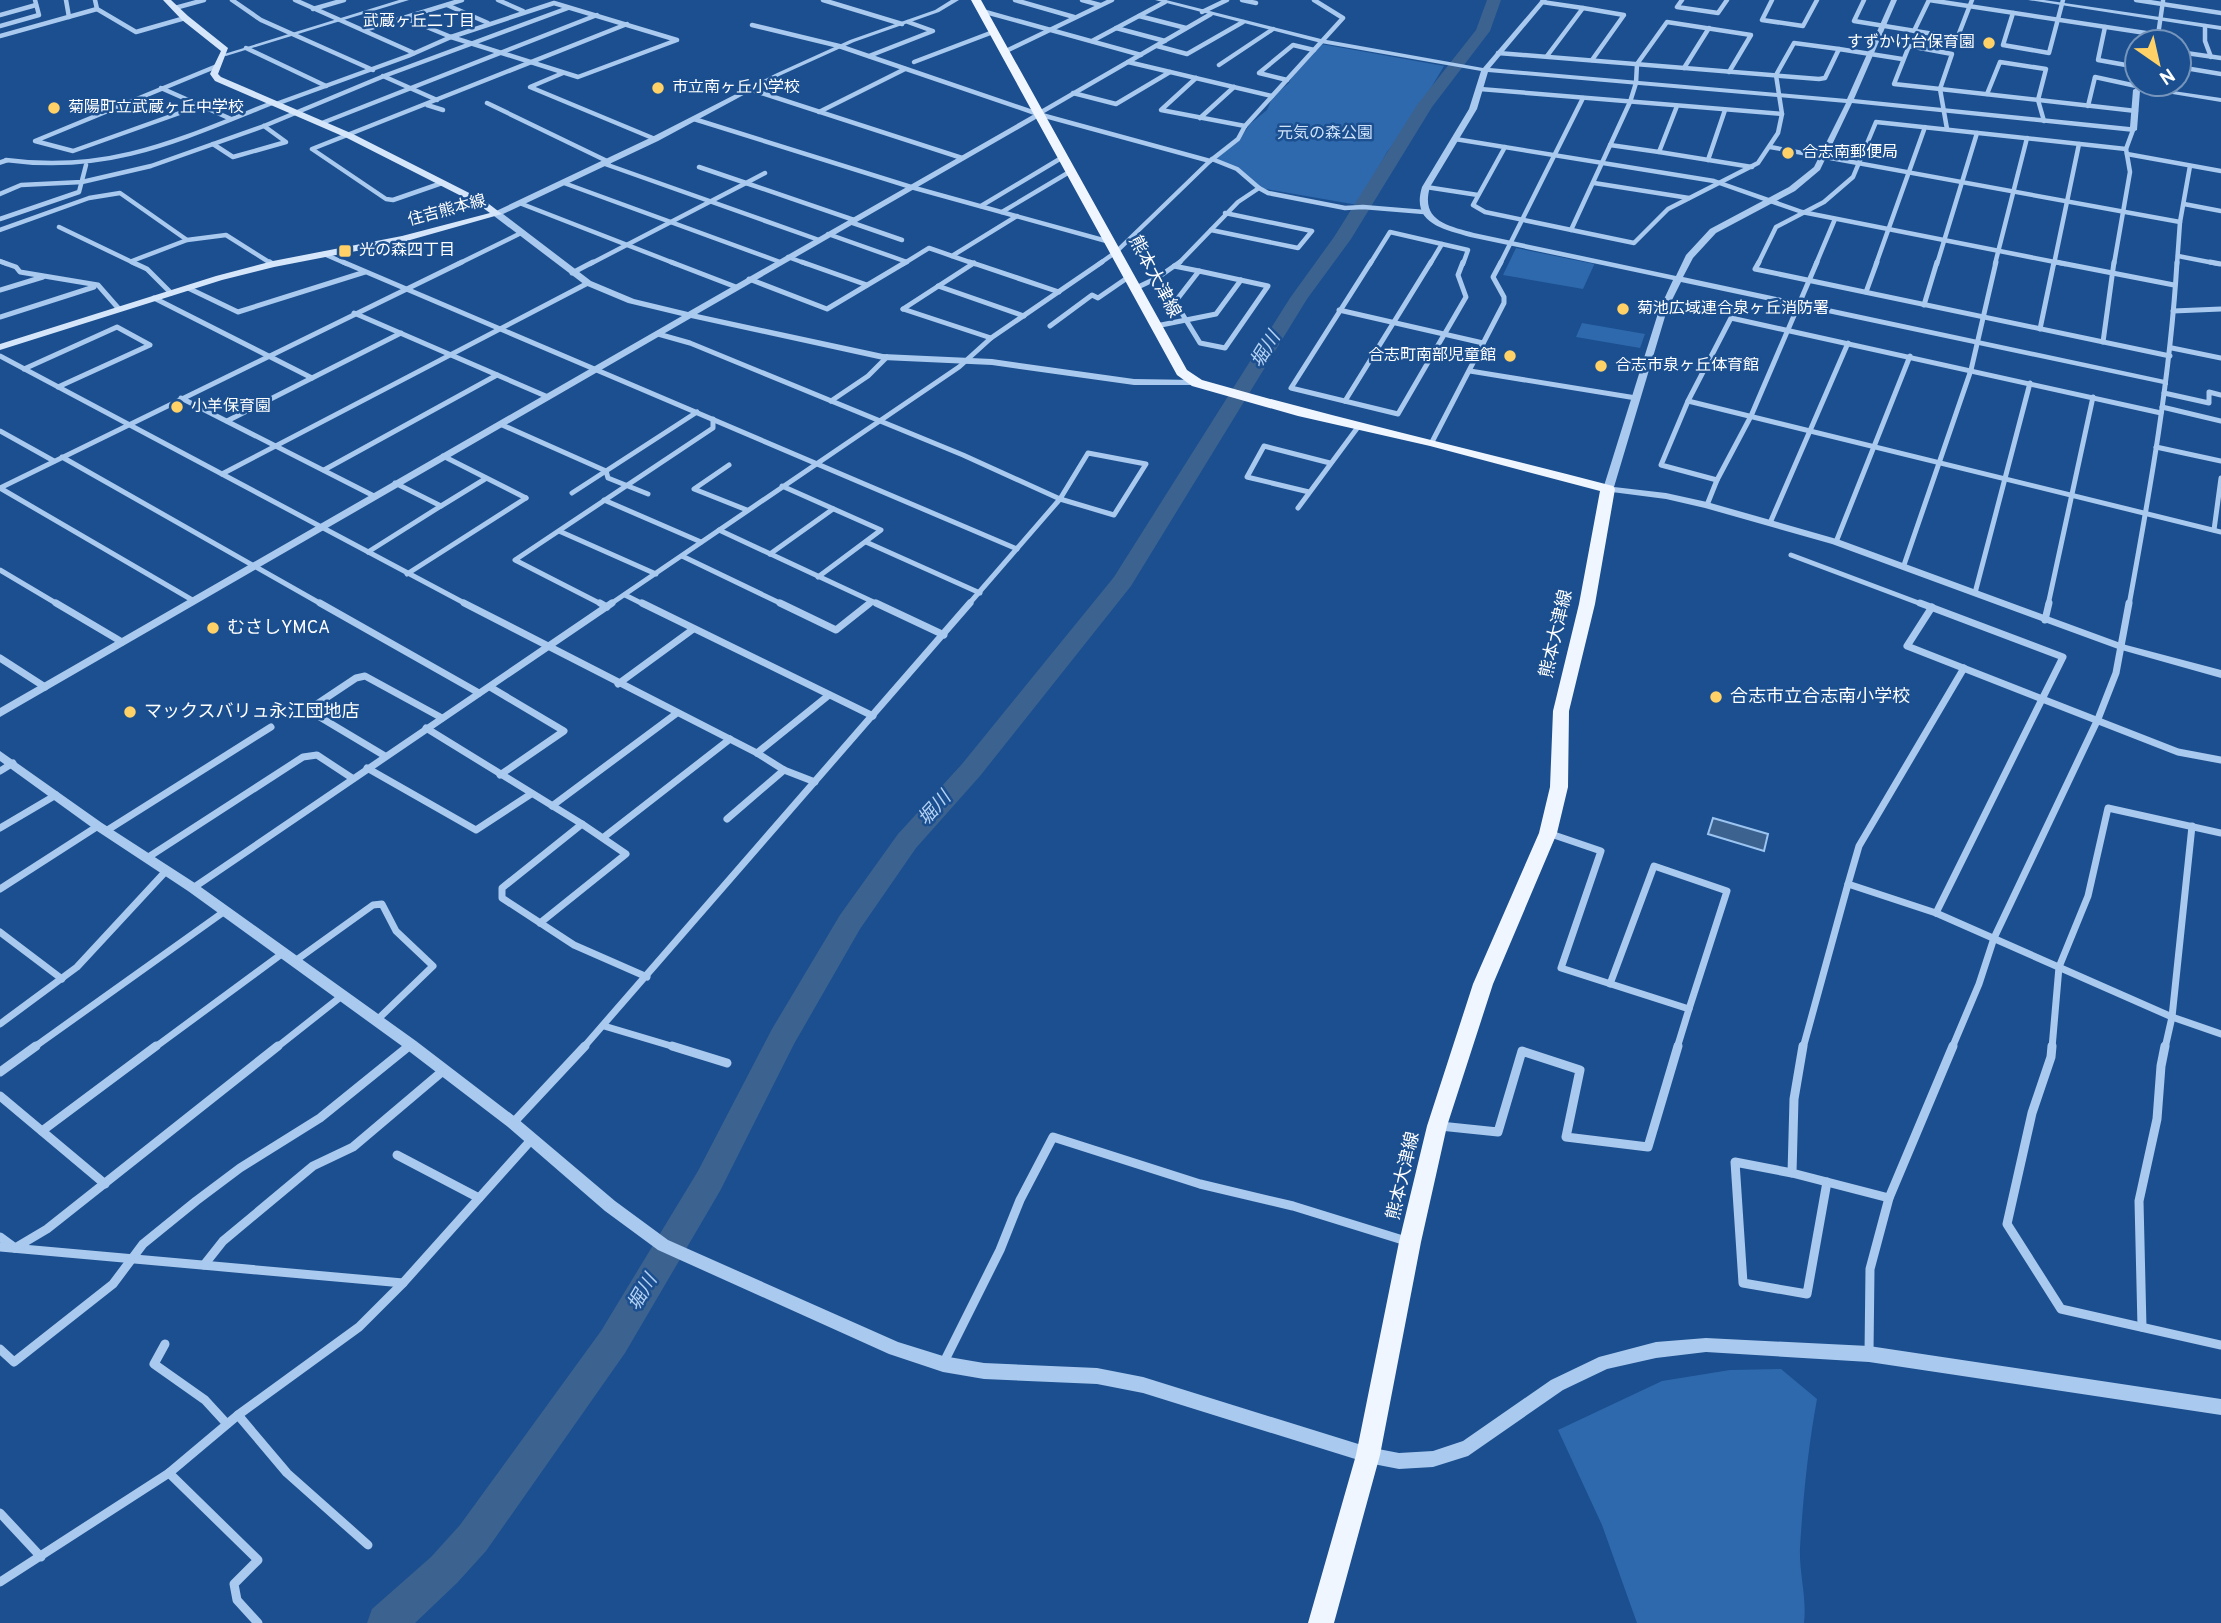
<svg xmlns="http://www.w3.org/2000/svg" width="2221" height="1623" viewBox="0 0 2221 1623" font-family="Overpass,'Noto Sans JP',sans-serif">
	<style>
		.green { fill: #2e69ad }
		.water { fill: #3c6290; stroke: #9cc4f0; stroke-width: 2 }
		.lines { fill: none; stroke-linecap: round; stroke-linejoin: round }
		.river { fill: #3c6290; fill-rule: evenodd }
		.minor-far3 { stroke: #a9c9ee; stroke-width: 4.5 }
		.minor-far2 { stroke: #a9c9ee; stroke-width: 5 }
		.minor-far1 { stroke: #a9c9ee; stroke-width: 7 }
		.minor { stroke: #a9c9ee; stroke-width: 9 }
		.tertiary { fill: #a9c9ee; fill-rule: evenodd }
		.secondary { fill: #d6e6fa; fill-rule: evenodd }
		.primary { fill: #f0f6ff; fill-rule: evenodd }
		.poi-dot { fill: #ffd166; stroke: #1b4f8f; stroke-width: 2.5 }
		.labels { text-anchor: middle; dominant-baseline: central; stroke-width: 5; stroke-linejoin: round; paint-order: stroke }
		.far-neighbourhood-label { font-size: 16px; fill: #fff; stroke: #1b4f8f }
		.far-poi-label { font-size: 16px; fill: #fff; stroke: #1b4f8f; text-anchor: start }
		.far-park-label { font-size: 16px; fill: #cfe3fa; stroke: #1b4f8f }
		.far-street-label { font-size: 16px; fill: #fff; stroke: #1b4f8f }
		.street-label { font-size: 18px; fill: #fff; stroke: #1b4f8f }
		.poi-label { font-size: 18px; fill: #fff; stroke: #1b4f8f; text-anchor: start }
		.water-label { font-size: 19px; font-style: italic; fill: #b5d3f5; stroke: #1b4f8f }
	</style>
	<rect width="100%" height="100%" fill="#1b4f8f"/>
	<g class="green">
		<polygon points="1321,44 1444,66 1410,123 1387,152 1358,205 1260,188 1239,169 1215,159 1240,139 1250,124 1267,110 1273,96 1289,83 1293,74"/>
		<polygon points="1516,248 1594,264 1594,265 1583,289 1503,275"/>
		<polygon points="1582,323 1645,334 1640,348 1576,337"/>
		<path d="M1781 1369 1817 1399C1808 1448 1803 1498 1800 1548 1799 1574 1807 1597 1804 1623H1637L1602 1525 1558 1430 1662 1381 1730 1370Z"/>
	</g>
	<polygon class="water" points="1713,818 1768,834 1764,851 1708,834"/>
	<g class="lines">
		<polygon class="river" points="1487,0 1501,0 1490,31 1432,107 1351,239 1307,299 1131,586 980,776 916,848 860,929 794,1044 720,1191 625,1353 486,1551 457,1583 415,1623 367,1623 372,1609 431,1557 460,1525 601,1331 698,1171 772,1029 840,915 898,834 962,764 1114,577 1290,298 1334,237 1417,105 1476,30"/>
		<g class="minor-far3">
			<polyline points="66,0 69,17"/>
			<polyline points="95,0 97,9 136,32 185,18"/>
			<polyline points="232,0 261,20 373,70"/>
			<polyline points="295,0 414,53"/>
			<polyline points="498,0 523,11"/>
			<polyline points="823,0 902,24"/>
			<polyline points="1015,0 1074,17"/>
			<polyline points="1082,0 1100,5"/>
			<polyline points="1242,0 1256,3"/>
			<polyline points="1682,0 1677,7 1718,13 1727,0"/>
			<polyline points="1772,0 1762,20 1803,26 1817,0"/>
			<polyline points="1864,0 1854,21 1952,37 1958,36 1972,0"/>
			<polyline points="2136,0 2221,13"/>
			<polyline points="1542,2 1583,8 1547,56"/>
			<polygon points="554,3 677,40 578,77 451,37"/>
			<polyline points="447,5 488,23"/>
			<polyline points="175,8 204,0"/>
			<polyline points="1583,8 1624,15 1592,60"/>
			<polyline points="313,9 344,0"/>
			<polyline points="982,11 1141,55"/>
			<polyline points="1202,12 1227,0"/>
			<polyline points="2013,13 2003,45 2049,53 2063,0"/>
			<polyline points="0,15 36,5"/>
			<polyline points="1139,16 1186,28"/>
			<polyline points="405,18 451,37"/>
			<polyline points="752,25 839,46 1038,114 1210,161"/>
			<polyline points="0,26 39,15 35,0"/>
			<polyline points="2205,26 2205,41 2211,57"/>
			<polyline points="2105,27 2098,60 2137,67"/>
			<polyline points="1116,28 1165,41"/>
			<polyline points="364,30 462,0"/>
			<polyline points="1914,31 1929,0 2159,35"/>
			<polyline points="0,36 97,9"/>
			<polyline points="1092,41 1165,2"/>
			<polyline points="2157,42 2163,1"/>
			<polyline points="1157,46 1187,54 1243,22"/>
			<polygon points="1909,46 1952,54 1940,89 1894,84"/>
			<polyline points="246,48 326,86"/>
			<polyline points="1004,52 1112,0"/>
			<polyline points="2179,52 2221,58"/>
			<polyline points="1498,53 1819,79 1825,78 1839,49 1902,59"/>
			<polyline points="869,56 933,31 908,22"/>
			<polyline points="914,62 993,32"/>
			<polyline points="1128,62 1272,96"/>
			<polyline points="1219,65 1273,29"/>
			<polyline points="2179,67 2221,74"/>
			<polyline points="1684,68 1709,28"/>
			<polyline points="563,73 530,87 655,139"/>
			<polyline points="383,76 437,100"/>
			<polyline points="1196,78 1161,110 1245,126"/>
			<polyline points="1287,80 1259,73 1293,45 1314,50"/>
			<polyline points="2146,87 2147,84"/>
			<polyline points="161,88 231,119"/>
			<polyline points="749,89 962,158"/>
			<polyline points="1480,89 1782,114"/>
			<polyline points="1940,89 2136,111"/>
			<polyline points="1940,89 1947,129"/>
			<polyline points="1073,93 1116,104 1170,72"/>
			<polyline points="1987,94 2000,62 2046,69 2038,100 2044,121"/>
			<polyline points="487,103 609,162"/>
			<polyline points="276,104 408,56 451,37"/>
			<polyline points="202,105 73,151 35,141 217,66"/>
			<polyline points="427,105 443,110"/>
			<polyline points="2088,106 2095,77 2141,87"/>
			<polyline points="819,112 905,69"/>
			<polyline points="1038,114 1211,14"/>
			<polyline points="1200,118 1234,87"/>
			<polyline points="694,119 911,187 1110,242"/>
			<polyline points="322,123 597,15"/>
			<polyline points="1455,139 1714,181 1802,212 2065,264"/>
			<polyline points="213,144 233,157 286,142 264,126"/>
			<polyline points="1610,145 1659,152 1677,106"/>
			<polyline points="1505,147 1473,205 1485,212 1634,243 1668,209 1758,163 1778,133 1782,114 1776,75 1794,43 1839,49"/>
			<polyline points="1770,147 2180,222"/>
			<polyline points="1659,152 1752,167"/>
			<polyline points="2127,154 2221,171"/>
			<path d="M6 160C109 174 179 140 272 103"/>
			<polyline points="1708,160 1725,110"/>
			<polyline points="605,164 819,240"/>
			<polyline points="699,167 746,183 765,173"/>
			<polyline points="442,183 393,200 386,199 312,149 627,24"/>
			<polyline points="564,183 780,262"/>
			<polyline points="1594,183 1689,198"/>
			<polyline points="1426,187 1478,195"/>
			<polyline points="1259,188 1268,193 1345,208 1363,207 1424,212"/>
			<polyline points="0,194 21,185 82,182 151,166 264,126 384,76 568,8"/>
			<polyline points="522,204 676,264"/>
			<polyline points="2184,204 2221,211"/>
			<polyline points="981,206 1063,157"/>
			<polyline points="1002,212 1071,171"/>
			<polyline points="0,219 79,192 86,165"/>
			<polyline points="850,222 902,240"/>
			<polyline points="59,227 136,264"/>
			<polyline points="0,230 89,198 120,193 187,240 226,235 272,264"/>
			<polyline points="1211,230 1298,248 1312,231 1225,213"/>
			<polyline points="1571,230 1630,102 1636,83 1637,64 1667,22 1751,35 1729,72"/>
			<polyline points="828,234 907,262"/>
			<polyline points="324,254 347,264"/>
			<polyline points="952,256 975,264"/>
			<polyline points="2178,256 2219,264"/>
			<polyline points="788,257 807,264"/>
			<polyline points="0,261 7,264"/>
			<polyline points="132,261 187,240"/>
			<polyline points="458,264 521,233"/>
			<polyline points="590,264 746,183 854,220"/>
			<polyline points="903,264 929,248 952,256 1017,216"/>
			<polyline points="1099,264 1116,252 1210,161 1238,139 1245,126 1343,18 1314,0"/>
			<polyline points="1178,264 1238,202 1259,188 1237,169 1212,159"/>
			<polyline points="1370,264 1390,232 1468,250 1463,264"/>
			<polyline points="1430,264 1442,244"/>
			<polyline points="1500,264 1583,98"/>
			<polyline points="1758,264 1776,227 1824,202 1853,177 1876,122 2126,149"/>
			<polyline points="1816,264 1835,219"/>
			<polyline points="1876,264 1925,127"/>
			<polyline points="1937,264 1977,133"/>
			<polyline points="1995,264 2027,138"/>
			<polyline points="2054,264 2079,144"/>
			<polyline points="2114,264 2130,172 2126,149 2133,130"/>
			<polyline points="2177,264 2180,222 2190,166"/>
		</g>
		<g class="minor-far2">
			<polyline points="2,262 16,267 20,272 98,285 119,309"/>
			<polyline points="132,262 147,269 171,293"/>
			<polyline points="270,262 273,264"/>
			<polyline points="343,262 1017,549"/>
			<polyline points="671,262 736,287"/>
			<polyline points="802,262 867,285"/>
			<polyline points="970,262 1059,292"/>
			<polyline points="1371,262 1291,388 1398,414 1466,297 1458,275 1463,262"/>
			<polyline points="1759,262 1755,269 2170,356"/>
			<polyline points="2056,262 2174,285"/>
			<polyline points="2210,262 2221,264"/>
			<polyline points="1174,266 1199,271"/>
			<polygon points="1199,271 1268,286 1225,348 1200,343 1175,302"/>
			<polyline points="572,273 593,262"/>
			<polyline points="749,279 827,309 906,262"/>
			<polyline points="938,286 1024,316"/>
			<polyline points="188,288 238,312 365,272"/>
			<polyline points="1136,288 1157,278 1180,262"/>
			<polyline points="0,290 43,277"/>
			<polyline points="1866,292 1877,262"/>
			<polyline points="154,298 312,378"/>
			<polyline points="1924,305 1937,262"/>
			<polyline points="903,309 991,338"/>
			<polyline points="903,309 974,263"/>
			<polyline points="1339,310 1483,343"/>
			<polyline points="2173,311 2221,309"/>
			<polyline points="354,313 548,397"/>
			<polyline points="0,317 94,287"/>
			<polyline points="1050,326 1092,295 1098,298 1130,276"/>
			<polyline points="1156,326 1216,314 1241,280"/>
			<polyline points="2040,329 2054,262"/>
			<polyline points="658,334 690,343 963,455 1060,499 968,605"/>
			<polyline points="2103,342 2114,262"/>
			<polyline points="2172,348 2221,358"/>
			<polyline points="0,356 468,605"/>
			<polyline points="24,369 117,327 150,345 58,387"/>
			<polyline points="1470,371 1636,398"/>
			<polyline points="2164,393 2209,403 2209,392 2221,395"/>
			<polyline points="181,398 374,496"/>
			<polyline points="831,401 868,376 887,357"/>
			<polyline points="1345,401 1431,262"/>
			<polyline points="1688,401 2221,532"/>
			<polyline points="2162,407 2221,421"/>
			<polyline points="227,421 401,333"/>
			<polyline points="500,424 606,471 608,478 648,494"/>
			<polyline points="0,431 54,461"/>
			<polyline points="1432,442 1504,303 1504,297 1493,277 1501,262"/>
			<polyline points="2156,447 2221,461"/>
			<polygon points="1088,453 1146,464 1114,515 1060,499"/>
			<polyline points="443,456 526,498"/>
			<polyline points="62,457 323,605"/>
			<polyline points="729,465 694,489 747,510"/>
			<polyline points="324,470 497,375"/>
			<polyline points="222,474 588,283"/>
			<polyline points="1717,480 1661,465 1688,401 1731,318 2161,413"/>
			<polyline points="782,486 881,530 818,577"/>
			<polyline points="0,488 462,262"/>
			<polyline points="0,488 194,601"/>
			<polyline points="1309,492 1247,477 1264,446 1330,463"/>
			<polyline points="572,493 697,412"/>
			<polyline points="604,500 701,542"/>
			<polyline points="1707,505 1717,480 1751,416 1817,262"/>
			<polyline points="441,506 485,479"/>
			<polyline points="1298,508 1358,427"/>
			<polyline points="1770,523 1848,343"/>
			<polyline points="719,530 880,605"/>
			<polyline points="2214,530 2221,478"/>
			<polyline points="559,531 656,574"/>
			<polyline points="866,542 980,593"/>
			<polyline points="1836,542 1910,356"/>
			<polyline points="368,552 441,506 395,483"/>
			<polyline points="770,554 833,509"/>
			<polyline points="1791,555 1924,605"/>
			<polyline points="682,556 784,605"/>
			<polyline points="1904,565 1971,370 1996,262"/>
			<polyline points="0,570 59,605"/>
			<polyline points="407,574 526,498"/>
			<polyline points="1975,593 2030,383"/>
			<polyline points="625,595 645,605"/>
			<polyline points="603,605 515,560 713,428 713,419"/>
			<polyline points="609,605 959,367 991,338 1102,262"/>
			<polyline points="868,605 872,602"/>
			<polyline points="2048,605 2093,397"/>
			<path d="M2129 605C2150 490 2170 379 2177 262"/>
		</g>
		<g class="minor-far1">
			<polyline points="56,603 122,642"/>
			<polyline points="320,603 479,693"/>
			<polyline points="464,603 757,753 784,770 815,782"/>
			<polyline points="600,603 607,607"/>
			<polyline points="642,603 873,716"/>
			<polyline points="780,603 836,630 870,603"/>
			<polyline points="876,603 944,635"/>
			<polyline points="1920,603 2063,657 1936,913"/>
			<polyline points="1932,607 1907,646 2178,752 2221,760"/>
			<polyline points="2045,620 2049,603"/>
			<polyline points="0,658 45,687"/>
			<polyline points="1964,668 1859,846 1848,884 1936,913 2172,1017 2221,1034"/>
			<polyline points="618,684 692,630"/>
			<polyline points="490,687 564,731 500,775"/>
			<polyline points="426,728 582,824 502,888 502,898 574,945 647,977"/>
			<polyline points="757,753 829,695"/>
			<polyline points="385,756 313,713 311,708 356,678 365,676 442,718"/>
			<polyline points="367,768 476,830 531,794"/>
			<polyline points="0,771 13,763"/>
			<polyline points="552,806 677,713"/>
			<polyline points="727,819 784,770"/>
			<polyline points="0,828 56,795"/>
			<polyline points="106,831 271,727"/>
			<polyline points="1548,833 1601,851 1561,968 1689,1009 1677,1048"/>
			<polyline points="604,837 730,739"/>
			<polyline points="147,858 303,757 317,755 352,778"/>
			<polyline points="193,888 612,603"/>
			<polyline points="0,889 98,826"/>
			<polyline points="540,923 626,854 582,824"/>
			<polyline points="0,932 62,979"/>
			<polyline points="295,961 373,905 382,904 396,931 433,966 377,1020"/>
			<polyline points="1610,984 1654,866 1727,891 1689,1009"/>
			<polyline points="0,1024 77,967 166,871"/>
			<polyline points="604,1026 678,1048"/>
			<polyline points="33,1048 225,911"/>
			<polyline points="154,1048 283,953"/>
			<polyline points="276,1048 343,995"/>
			<polyline points="407,1048 411,1045"/>
			<polyline points="583,1048 970,603"/>
			<polyline points="1803,1048 1848,884"/>
			<polyline points="1952,1048 1979,984 1994,938 2098,719 2116,673 2129,603"/>
			<polyline points="2052,1048 2059,967 2088,896 2108,808 2221,833"/>
			<polyline points="2165,1048 2172,1017 2192,826"/>
		</g>
		<g class="minor">
			<polyline points="672,1046 727,1063"/>
			<polyline points="1803,1046 1794,1099 1792,1173 1889,1198"/>
			<polyline points="2052,1046 2051,1057 2032,1113 2007,1224 2061,1309 2221,1345"/>
			<polyline points="0,1072 36,1046"/>
			<polyline points="0,1096 105,1184"/>
			<polyline points="513,1123 585,1046"/>
			<polyline points="1440,1126 1498,1132 1522,1051 1580,1070 1566,1137 1648,1147 1678,1046"/>
			<polyline points="42,1131 156,1046"/>
			<polyline points="397,1155 479,1198"/>
			<polyline points="1792,1173 1735,1162 1743,1283 1807,1294 1827,1182"/>
			<polyline points="0,1237 15,1248"/>
			<polyline points="0,1247 403,1283"/>
			<polyline points="15,1248 47,1229 278,1046"/>
			<polyline points="204,1265 223,1241 313,1166 353,1147 444,1070"/>
			<polyline points="2142,1327 2139,1201 2157,1119 2161,1066 2165,1046"/>
			<polyline points="165,1344 154,1364 205,1400 227,1424"/>
			<polyline points="0,1349 14,1362 113,1284 143,1244 196,1201 240,1168 320,1118 409,1046"/>
			<polyline points="1869,1353 1870,1269 1889,1198 1953,1046"/>
			<polyline points="943,1364 1000,1250 1020,1200 1053,1137 1200,1184 1293,1206 1406,1241"/>
			<polyline points="238,1415 287,1473 368,1545"/>
			<polyline points="169,1473 258,1560 234,1584 237,1600 258,1623"/>
			<polyline points="0,1513 41,1557"/>
			<polyline points="0,1582 169,1473 238,1415 359,1327 403,1283 532,1139"/>
		</g>
		<g class="tertiary">
			<polygon points="399,0 409,0 226,56 221,55"/>
			<polygon points="951,0 959,0 939,12 854,42 779,76 658,141 503,214 591,281 634,299 688,312 1038,112 1042,114 1041,116 697,314 883,354 992,359 1134,379 1197,380 1202,383 1200,385 1134,385 992,365 883,360 691,318 0,717 0,708 682,316 628,303 585,285 494,216 494,212 652,137 775,74 850,40 935,10"/>
			<path d="M1155 0H1166L1321 39 1483 68 1541 0H1547L1490 68 1847 99 1891 0H1897L1854 99 2130 127 2133 90 2139 86 2221 98V102L2142 89 2140 91 2137 130 2133 132 1852 103 1820 170 1795 191 1716 233 1693 258 1683 277 2165 380 2168 381V385L1681 282 1667 310 1614 487 1666 493 1707 502 1840 540 2126 645 2221 670V678L2118 649 1832 544 1705 508 1666 499 1604 491 1603 489 1659 310 1673 280 1470 237C1442 229 1411 223 1422 187L1469 109 1481 71 1321 43ZM1488 72 1846 103 1814 167 1789 187 1710 229 1686 255 1676 276 1474 233C1448 226 1420 221 1430 187L1477 109Z"/>
			<polygon points="2028,0 2044,0 2221,26 2221,30"/>
			<polygon points="6,158 9,158 9,162 0,165 0,160"/>
			<polygon points="0,751 102,823 198,885 416,1041 518,1119 615,1201 668,1240 898,1342 943,1356 984,1363 1097,1368 1143,1377 1368,1447 1399,1453 1433,1451 1463,1441 1551,1380 1599,1357 1656,1342 1706,1338 1869,1346 2221,1399 2221,1415 1869,1362 1706,1352 1656,1358 1607,1369 1563,1390 1468,1456 1433,1467 1399,1469 1368,1463 1143,1393 1097,1384 984,1379 943,1372 889,1354 658,1250 605,1211 508,1127 406,1049 188,891 94,829 0,761"/>
		</g>
		<polygon class="secondary" points="163,0 171,0 188,16 228,48 218,74 221,77 353,134 485,201 502,214 403,242 274,267 222,280 0,350 0,344 216,276 273,261 402,236 490,213 479,205 347,138 215,81 210,74 221,51 182,20"/>
		<path class="primary" d="M971 0H981L1187 370 1202 380C1338 419 1476 450 1613 486L1615 489 1595 604 1569 711 1568 787 1557 833 1493 984 1447 1126 1421 1242 1380 1455 1334 1623H1308L1356 1455 1399 1242 1427 1126 1473 984 1539 833 1550 787 1553 711 1579 604 1600 491 1430 446 1298 416 1192 386 1177 375Z"/>
	</g>
	<g class="poi-dot">
		<circle cx="1989" cy="43" r="7"/>
		<circle cx="658" cy="88" r="7"/>
		<circle cx="54" cy="108" r="7"/>
		<circle cx="1788" cy="153" r="7"/>
		<rect x="338" y="244" width="14" height="14" rx="3.5"/>
		<circle cx="1623" cy="309" r="7"/>
		<circle cx="1510" cy="356" r="7"/>
		<circle cx="1601" cy="366" r="7"/>
		<circle cx="177" cy="407" r="7"/>
		<circle cx="213" cy="628" r="7"/>
		<circle cx="1716" cy="697" r="7"/>
		<circle cx="130" cy="712" r="7"/>
	</g>
	<g class="labels">
		<g class="far-neighbourhood-label">
			<text x="419" y="22">武蔵ヶ丘二丁目</text>
		</g>
		<g class="far-poi-label">
			<text x="1975" y="43" text-anchor="end">すずかけ台保育園</text>
			<text x="672" y="88">市立南ヶ丘小学校</text>
			<text x="68" y="108">菊陽町立武蔵ヶ丘中学校</text>
			<text x="1802" y="153">合志南郵便局</text>
			<text x="359" y="251">光の森四丁目</text>
			<text x="1637" y="309">菊池広域連合泉ヶ丘消防署</text>
			<text x="1496" y="356" text-anchor="end">合志町南部児童館</text>
			<text x="1615" y="366">合志市泉ヶ丘体育館</text>
			<text x="191" y="407">小羊保育園</text>
		</g>
		<g class="far-park-label">
			<text x="1325" y="134">元気の森公園</text>
		</g>
		<g class="far-street-label">
			<text transform="translate(447 211) rotate(-15)">住吉熊本線</text>
		</g>
		<g class="street-label">
			<text transform="translate(1154 277) rotate(62)">熊本大津線</text>
			<text transform="translate(1557 634) rotate(-77)">熊本大津線</text>
			<text transform="translate(1404 1176) rotate(-77)">熊本大津線</text>
		</g>
		<g class="poi-label">
			<text x="227" y="628">むさしYMCA</text>
			<text x="1730" y="697">合志市立合志南小学校</text>
			<text x="144" y="712">マックスバリュ永江団地店</text>
		</g>
		<g class="water-label">
			<text transform="translate(1266 350) rotate(-58)">堀川</text>
			<text transform="translate(935 809) rotate(-48)">堀川</text>
			<text transform="translate(643 1293) rotate(-59)">堀川</text>
		</g>
	</g>
	<g transform="translate(2158 63) rotate(146)"><circle r="33" fill="#1b4f8f" stroke="#7695bc" stroke-width="2"/>
	<path d="M0-5L12 26L0 18L-12 26Z" fill="#ffd166"/>
	<text y="-10" font-size="19" font-weight="bold" text-anchor="middle" fill="#ffffff">N</text>
	</g>
</svg>
